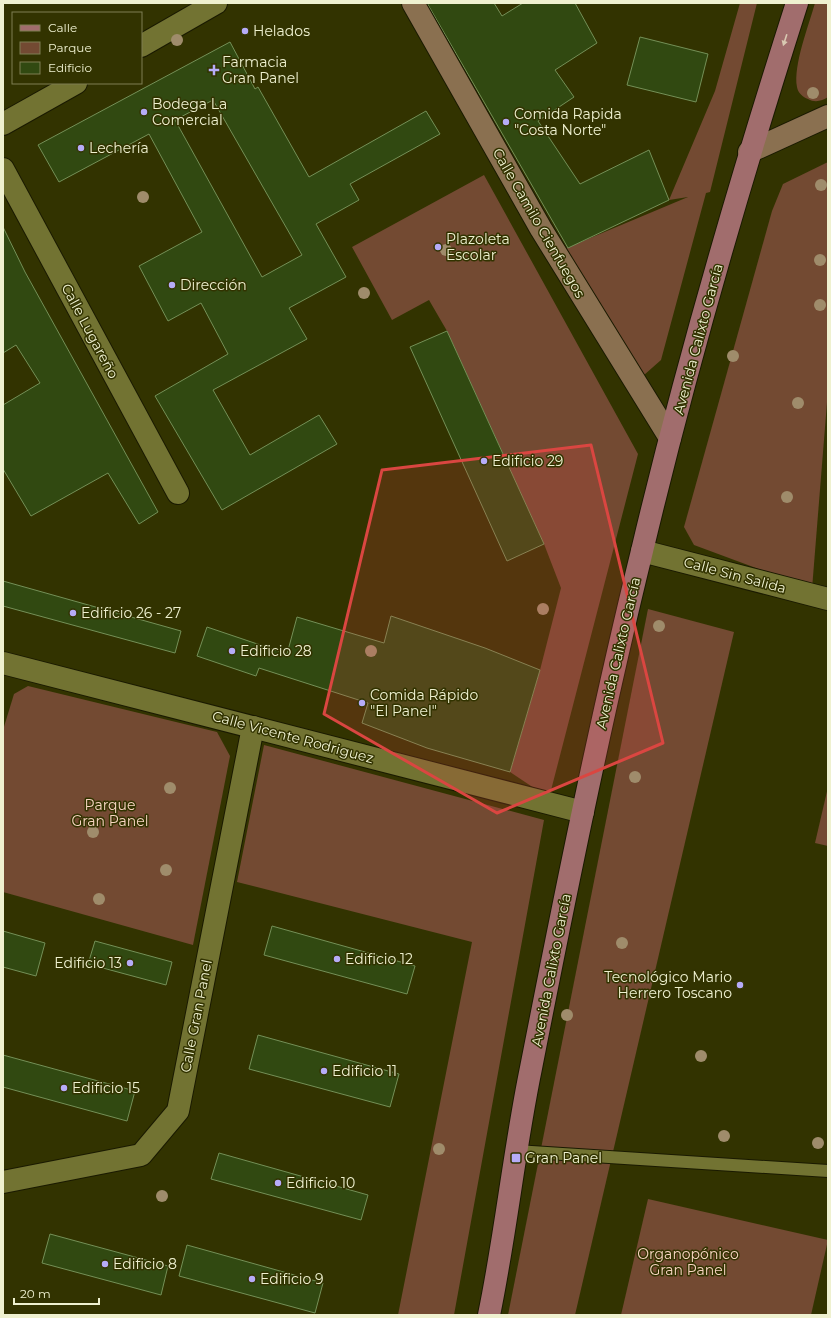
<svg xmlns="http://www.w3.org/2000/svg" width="831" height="1318" viewBox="0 0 831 1318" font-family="Montserrat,sans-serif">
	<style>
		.green { fill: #734a32 }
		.building { fill: #314911; stroke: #749057; fill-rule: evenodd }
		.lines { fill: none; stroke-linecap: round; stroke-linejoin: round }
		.service-casing { stroke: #1a1a00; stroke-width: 14 }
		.minor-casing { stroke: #1a1a00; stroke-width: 24 }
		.secondary-casing { stroke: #1a1a00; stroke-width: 24 }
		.primary-casing { stroke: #1a1a00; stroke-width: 24 }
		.service { stroke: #727332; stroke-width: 12 }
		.minor { stroke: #727332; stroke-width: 22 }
		.secondary { stroke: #8a7050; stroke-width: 22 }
		.primary { stroke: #a16d6d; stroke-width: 22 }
		.tree { fill: #9f8c6b }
		.oneway { fill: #d8c9b2 }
		.marked { fill: #da4641; fill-opacity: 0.2; stroke: #da4641; stroke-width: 3; stroke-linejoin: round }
		.poi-dot { fill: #b6acf8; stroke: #323300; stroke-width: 1.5 }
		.labels { text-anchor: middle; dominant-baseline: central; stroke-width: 3; stroke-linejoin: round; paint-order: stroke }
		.poi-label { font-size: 14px; fill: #eff1d0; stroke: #323300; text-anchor: start }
		.street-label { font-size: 14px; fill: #eff1d0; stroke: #323300 }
		.park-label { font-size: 14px; fill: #f9d5c2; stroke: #323300 }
	</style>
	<rect width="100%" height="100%" fill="#323300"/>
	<g class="green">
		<polygon points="740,3 757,3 710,192 706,193 661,360 644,375 564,249 688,197 669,200 715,91"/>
		<path d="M815 3H828V97C822 101 815 103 808 99 803 97 798 93 797 87 793 65 809 25 815 3Z"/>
		<polygon points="828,162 828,390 812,589 694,545 684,527 772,211 783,184"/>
		<polygon points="484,175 638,454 549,798 510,772 540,670 561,588 544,544 447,331 429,300 392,320 352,247"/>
		<polygon points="648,609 734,632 575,1315 508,1315"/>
		<polygon points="28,686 217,732 230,756 193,945 3,892 3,730 14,694"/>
		<polygon points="264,745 544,820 454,1315 398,1315 472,942 237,882"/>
		<polygon points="828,787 828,846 815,843"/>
		<polygon points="648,1199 828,1240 811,1315 621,1315"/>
	</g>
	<g class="building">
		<polygon points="427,3 494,3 502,16 523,3 575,3 597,43 555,70 574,97 538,121 580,184 649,150 669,200 568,248"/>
		<polygon points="640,37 708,54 696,102 627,85"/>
		<path d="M230 42 255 89 258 87 309 177 426 111 440 134 350 184 359 200 316 224 346 277 289 308 307 339 213 390 250 455 319 415 337 444 222 510 155 396 228 354 201 303 168 321 139 266 202 232 149 134 59 182 38 145ZM213 100 302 255 262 277 175 120Z"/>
		<polygon points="3,227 25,272 158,512 139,524 108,473 31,516 3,469 3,405 40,383 16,345 3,353"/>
		<polygon points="447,331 544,544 507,561 410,347"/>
		<polygon points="3,581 181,631 175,653 3,606"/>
		<polygon points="391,616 485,648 540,670 510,772 427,748 362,723 368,703 259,668 256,676 197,656 207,627 287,654 297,617 384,643"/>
		<polygon points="272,926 415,966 407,994 264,955"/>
		<polygon points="3,931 45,943 36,976 3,967"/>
		<polygon points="95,941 172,962 166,985 88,964"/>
		<polygon points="258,1035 399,1074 390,1107 249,1069"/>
		<polygon points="3,1055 135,1091 127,1121 3,1087"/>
		<polygon points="219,1153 368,1195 361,1220 211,1179"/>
		<polygon points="50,1234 168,1266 161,1295 42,1263"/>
		<polygon points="187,1245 323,1283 315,1313 179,1276"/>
	</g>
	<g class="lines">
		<g class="service-casing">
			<polyline id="service" points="516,1151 828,1171"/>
		</g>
		<g class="minor-casing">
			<g id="minor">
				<polyline points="141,46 216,3"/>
				<polyline points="3,124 76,83"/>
				<polyline points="3,169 178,493"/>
				<polyline points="642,551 828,599"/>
				<polyline points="3,663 583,812"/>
				<polyline points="3,1182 141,1155 178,1111 253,727"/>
			</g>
		</g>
		<g class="secondary-casing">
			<g id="secondary">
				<polyline points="413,3 541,229 670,438"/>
				<polyline points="749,152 828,116"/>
			</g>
		</g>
		<g class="primary-casing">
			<path id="primary" d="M489 1315C506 1233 514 1150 531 1068 565 895 600 722 642 551 686 366 739 184 797 3"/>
		</g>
		<use href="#service" class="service"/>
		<use href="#minor" class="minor"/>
		<use href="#secondary" class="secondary"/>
		<use href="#primary" class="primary"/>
	</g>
	<g class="tree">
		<circle cx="177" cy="40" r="6"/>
		<circle cx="813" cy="93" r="6"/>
		<circle cx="821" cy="185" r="6"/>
		<circle cx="143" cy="197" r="6"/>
		<circle cx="446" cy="250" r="6"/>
		<circle cx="820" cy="260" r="6"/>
		<circle cx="364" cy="293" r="6"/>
		<circle cx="820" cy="305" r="6"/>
		<circle cx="733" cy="356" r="6"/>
		<circle cx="798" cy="403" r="6"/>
		<circle cx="787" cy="497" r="6"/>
		<circle cx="543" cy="609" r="6"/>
		<circle cx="659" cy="626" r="6"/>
		<circle cx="371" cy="651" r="6"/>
		<circle cx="635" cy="777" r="6"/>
		<circle cx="170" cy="788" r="6"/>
		<circle cx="93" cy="832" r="6"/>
		<circle cx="166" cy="870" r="6"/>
		<circle cx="99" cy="899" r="6"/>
		<circle cx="622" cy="943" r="6"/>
		<circle cx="567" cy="1015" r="6"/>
		<circle cx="701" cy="1056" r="6"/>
		<circle cx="724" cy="1136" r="6"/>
		<circle cx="818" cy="1143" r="6"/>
		<circle cx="439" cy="1149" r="6"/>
		<circle cx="162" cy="1196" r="6"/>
	</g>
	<defs><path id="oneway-solid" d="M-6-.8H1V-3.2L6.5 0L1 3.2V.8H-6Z"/></defs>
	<use class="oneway" href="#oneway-solid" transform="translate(785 40) rotate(108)"/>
	<path class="marked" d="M591 445 663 743 497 813 324 714 382 470Z"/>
	<g class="poi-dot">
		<circle cx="245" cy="31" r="4"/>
		<path d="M212 64h4v4h4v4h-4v4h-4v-4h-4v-4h4z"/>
		<circle cx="144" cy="112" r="4"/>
		<circle cx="506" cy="122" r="4"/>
		<circle cx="81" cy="148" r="4"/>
		<circle cx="438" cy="247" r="4"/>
		<circle cx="172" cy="285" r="4"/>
		<circle cx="484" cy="461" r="4"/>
		<circle cx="73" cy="613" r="4"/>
		<circle cx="232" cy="651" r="4"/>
		<circle cx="362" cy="703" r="4"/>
		<circle cx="337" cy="959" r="4"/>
		<circle cx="130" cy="963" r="4"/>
		<circle cx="740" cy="985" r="4"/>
		<circle cx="324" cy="1071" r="4"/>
		<circle cx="64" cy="1088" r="4"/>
		<rect x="511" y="1153" width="10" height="10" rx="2"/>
		<circle cx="278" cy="1183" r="4"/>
		<circle cx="105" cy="1264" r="4"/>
		<circle cx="252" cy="1279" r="4"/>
	</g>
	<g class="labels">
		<g class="poi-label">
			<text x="253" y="31">Helados</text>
			<text x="222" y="62">Farmacia<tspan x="222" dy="16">Gran Panel</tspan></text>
			<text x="152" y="104">Bodega La<tspan x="152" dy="16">Comercial</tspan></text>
			<text x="514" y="114">Comida Rapida<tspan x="514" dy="16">"Costa Norte"</tspan></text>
			<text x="89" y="148">Lechería</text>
			<text x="446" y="239">Plazoleta<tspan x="446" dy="16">Escolar</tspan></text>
			<text x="180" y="285">Dirección</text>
			<text x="492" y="461">Edificio 29</text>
			<text x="81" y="613">Edificio 26 - 27</text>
			<text x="240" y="651">Edificio 28</text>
			<text x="370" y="695">Comida Rápido<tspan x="370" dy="16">"El Panel"</tspan></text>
			<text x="345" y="959">Edificio 12</text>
			<text x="122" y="963" text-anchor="end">Edificio 13</text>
			<text x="732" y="977" text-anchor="end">Tecnológico Mario<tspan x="732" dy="16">Herrero Toscano</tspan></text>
			<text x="332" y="1071">Edificio 11</text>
			<text x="72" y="1088">Edificio 15</text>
			<text x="525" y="1158">Gran Panel</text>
			<text x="286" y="1183">Edificio 10</text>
			<text x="113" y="1264">Edificio 8</text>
			<text x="260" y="1279">Edificio 9</text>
		</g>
		<g class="street-label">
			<text transform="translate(539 223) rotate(60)">Calle Camilo Cienfuegos</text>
			<text transform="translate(90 331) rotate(62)">Calle Lugareño</text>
			<text transform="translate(698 339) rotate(-75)">Avenida Calixto García</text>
			<text transform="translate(735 575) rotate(15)">Calle Sin Salida</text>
			<text transform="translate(618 653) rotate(-77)">Avenida Calixto García</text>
			<text transform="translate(293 737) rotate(15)">Calle Vicente Rodriguez</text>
			<text transform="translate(551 970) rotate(-79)">Avenida Calixto García</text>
			<text transform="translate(196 1016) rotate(-79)">Calle Gran Panel</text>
		</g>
		<g class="park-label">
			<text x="110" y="805">Parque<tspan x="110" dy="16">Gran Panel</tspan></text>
			<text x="688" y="1254">Organopónico<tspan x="688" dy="16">Gran Panel</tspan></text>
		</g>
	</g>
	<rect width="831" height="1318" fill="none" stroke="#eff1d0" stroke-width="8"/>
	<rect x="12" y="12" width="130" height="72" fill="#323300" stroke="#7e7f53"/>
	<rect x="20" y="25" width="20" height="6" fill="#a16d6d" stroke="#7e7f53"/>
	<text x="48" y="32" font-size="12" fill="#eff1d0">Calle</text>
	<rect x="20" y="42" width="20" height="12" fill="#734a32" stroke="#7e7f53"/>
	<text x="48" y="52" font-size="12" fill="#eff1d0">Parque</text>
	<rect x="20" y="62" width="20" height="12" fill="#314911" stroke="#7e7f53"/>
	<text x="48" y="72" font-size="12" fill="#eff1d0">Edificio</text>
	<path d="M14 1298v6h85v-6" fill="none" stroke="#eff1d0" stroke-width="2"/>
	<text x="20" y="1298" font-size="12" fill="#eff1d0" stroke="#323300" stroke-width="3" paint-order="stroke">20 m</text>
</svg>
